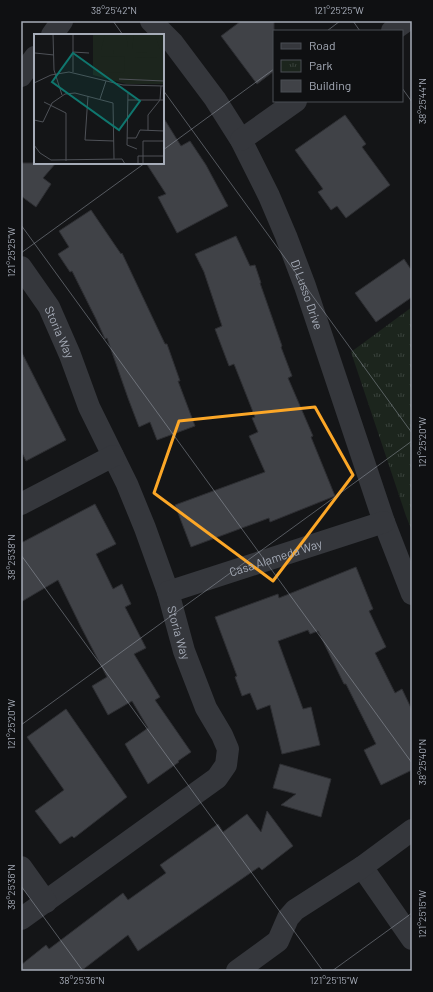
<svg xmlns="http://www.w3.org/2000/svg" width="433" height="992" viewBox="0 0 433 992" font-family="Barlow,sans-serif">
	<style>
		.park { fill: url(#park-tufts) }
		.building { fill: #404247; stroke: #2e2f33 }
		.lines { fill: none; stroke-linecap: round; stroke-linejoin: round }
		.minor { stroke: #35373c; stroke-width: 22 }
		.marked { fill: none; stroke: #fca727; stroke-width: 3; stroke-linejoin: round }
		.ticks { fill: none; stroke: #a6acb8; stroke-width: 1; stroke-opacity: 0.45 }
		.labels { text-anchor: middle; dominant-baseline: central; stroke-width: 3; stroke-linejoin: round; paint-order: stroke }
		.street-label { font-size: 12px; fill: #a6acb8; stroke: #0f1012 }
		.inset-road { fill: none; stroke: #4e5157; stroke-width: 1 }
		.view { fill: #0f766e; fill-opacity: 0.15; stroke: #0f766e; stroke-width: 2 }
		.inset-edge { fill: none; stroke: #a6acb8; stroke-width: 2 }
		.neatline { fill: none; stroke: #a6acb8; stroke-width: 1.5 }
		.ticks-label { font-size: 10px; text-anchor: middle; fill: #a6acb8 }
	</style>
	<defs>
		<pattern id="park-tufts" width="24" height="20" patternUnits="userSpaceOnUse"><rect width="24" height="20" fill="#1c251d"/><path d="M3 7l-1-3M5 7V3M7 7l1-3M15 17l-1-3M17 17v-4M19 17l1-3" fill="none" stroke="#3a423c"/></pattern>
	</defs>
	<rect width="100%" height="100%" fill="#141517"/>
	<polygon class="park" points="412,307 412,531 406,516 351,352"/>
	<g class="building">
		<polygon points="241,21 274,21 274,71 257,84 221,36"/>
		<polygon points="345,115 366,144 362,147 390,185 346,218 337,206 331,210 318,192 323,189 295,150"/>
		<polygon points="163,117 181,146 190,141 206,165 228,206 177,233 158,197 166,194 146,163 163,163"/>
		<polygon points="21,163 56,163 43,178 51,184 36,207 21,196"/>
		<polygon points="91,210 121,254 122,253 165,344 167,344 180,381 178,381 195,426 157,440 150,422 139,427 128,398 107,338 105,339 96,319 72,271 70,272 58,254 69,247 59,231"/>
		<polygon points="236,236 250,266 255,265 261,283 260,283 282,346 281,347 292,376 288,378 313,436 311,437 335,496 270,522 269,518 191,547 175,505 265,472 249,436 258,432 252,418 255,417 234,364 229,366 215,329 222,326 204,272 195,254"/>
		<polygon points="404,259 412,271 412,297 376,322 355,293"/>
		<polygon points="21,351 66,440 26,461 21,451"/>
		<polygon points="95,504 116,544 96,554 113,589 122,584 131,604 125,607 146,648 134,654 160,697 155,700 191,752 178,761 179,762 148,784 125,744 148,728 132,701 108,715 92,686 107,677 81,627 58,580 21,602 21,543"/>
		<polygon points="356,567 373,609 369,611 386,647 375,653 395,693 402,689 412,710 412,770 381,785 364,750 376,744 346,684 344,684 318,631 310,634 308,630 278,641 303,709 311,707 320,745 282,754 270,705 257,710 250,693 242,696 235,677 237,676 215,617 278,594 279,598"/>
		<polygon points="66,709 127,797 74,838 72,836 60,844 35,811 64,790 27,737"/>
		<polygon points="280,764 331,779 321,817 281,805 296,794 273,788"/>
		<polygon points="267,811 293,846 262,870 259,867 138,951 128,935 81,971 21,971 21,965 46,945 49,949 123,893 128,900 166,873 160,865 218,824 223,832 247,814 261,832"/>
	</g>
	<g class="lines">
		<g class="minor">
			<path id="s1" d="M151 21 173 43 215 99 241 140 269 196 286 236 305 286 384 522 412 594"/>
			<polyline points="392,31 406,21"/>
			<polyline points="52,35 62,21"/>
			<polyline points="21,76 35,57"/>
			<polyline points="241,140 296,101"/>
			<path id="s2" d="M21 267 49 307 70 355 89 407 127 484 145 528 168 592 184 651 206 708 222 735 228 749 226 765 217 778 21 919"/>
			<polyline points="21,504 113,456"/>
			<path id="s3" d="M168 592 384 522"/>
			<polyline points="21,867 46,902"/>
			<polyline points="362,867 412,939"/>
			<polyline points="237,971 278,941 288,918 295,910 362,867 412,830"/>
		</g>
	</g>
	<path class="marked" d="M315 407 353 475 273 581 154 493 179 421Z"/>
	<path class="ticks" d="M113 21 123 35M353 21 360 31M327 31 340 21M402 88 412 102M163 90 412 433M163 150 274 69M21 225 412 763M21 253 145 163M21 555 323 971M21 725 412 441M21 886 83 971M332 971 412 913"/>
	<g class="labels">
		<g class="street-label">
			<text stroke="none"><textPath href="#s1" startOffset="318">Di Lusso Drive</textPath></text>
			<text stroke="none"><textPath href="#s2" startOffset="76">Storia Way</textPath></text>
			<text stroke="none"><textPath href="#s3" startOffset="113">Casa Alameda Way</textPath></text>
			<text stroke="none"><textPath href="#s2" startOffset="400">Storia Way</textPath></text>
		</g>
	</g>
	<g transform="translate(34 34)">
		<rect width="130" height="130" fill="#141517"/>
		<path d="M59 0H130V50H92L59 41Z" fill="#1c251d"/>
		<path d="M71 0H92L94 13 86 20H80L79 16H67ZM100 0H121L126 15H113V19L102 18 98 15ZM91 22 90 38 67 39V23ZM124 23V39H100V24Z" fill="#1c251d"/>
		<path class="inset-road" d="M19 0 20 36 28 61M39 0V38M39 18 55 19M1 19 20 21M85 45 130 47M0 49 17 41 35 38 89 51 130 52M94 59 93 111 103 115M54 62 51 106 80 107M66 65 72 47M94 66H126L127 52M10 68 32 79V127M0 86 9 88 18 69 31 60 41 59 79 69 80 125M114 96V81L126 66H130M93 104H102L106 96 130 97M0 111 6 119 17 126 88 125 91 130M104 130V122H130M109 130V107H130"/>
		<path class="view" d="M39 19 106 67 85 96 18 48Z"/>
		<rect width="130" height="130" class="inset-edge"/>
	</g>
	<rect width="433" height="992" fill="none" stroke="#0f1012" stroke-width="44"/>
	<rect x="273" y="30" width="130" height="72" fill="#0f1012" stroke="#4b4e54"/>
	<rect x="281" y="43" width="20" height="6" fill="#35373c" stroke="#4b4e54"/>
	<text x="309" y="50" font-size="12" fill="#a6acb8">Road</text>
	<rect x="281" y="60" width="20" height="12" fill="url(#park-tufts)" stroke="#4b4e54"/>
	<text x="309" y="70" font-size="12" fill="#a6acb8">Park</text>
	<rect x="281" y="80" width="20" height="12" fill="#404247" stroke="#4b4e54"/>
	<text x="309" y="90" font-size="12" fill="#a6acb8">Building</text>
	<rect x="22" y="22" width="389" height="948" class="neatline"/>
	<g class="ticks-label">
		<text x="114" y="14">38°25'42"N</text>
		<text x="339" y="14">121°25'25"W</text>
		<text transform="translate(422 101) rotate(-90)" y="4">38°25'44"N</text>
		<text transform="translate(11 252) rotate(-90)" y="4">121°25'25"W</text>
		<text transform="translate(422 442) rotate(-90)" y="4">121°25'20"W</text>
		<text transform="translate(11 557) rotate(-90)" y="4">38°25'38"N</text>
		<text transform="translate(11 724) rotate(-90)" y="4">121°25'20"W</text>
		<text transform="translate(422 762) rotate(-90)" y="4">38°25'40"N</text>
		<text transform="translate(11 887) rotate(-90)" y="4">38°25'36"N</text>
		<text transform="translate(422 914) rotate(-90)" y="4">121°25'15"W</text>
		<text x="82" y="984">38°25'36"N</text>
		<text x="334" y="984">121°25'15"W</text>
	</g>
</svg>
